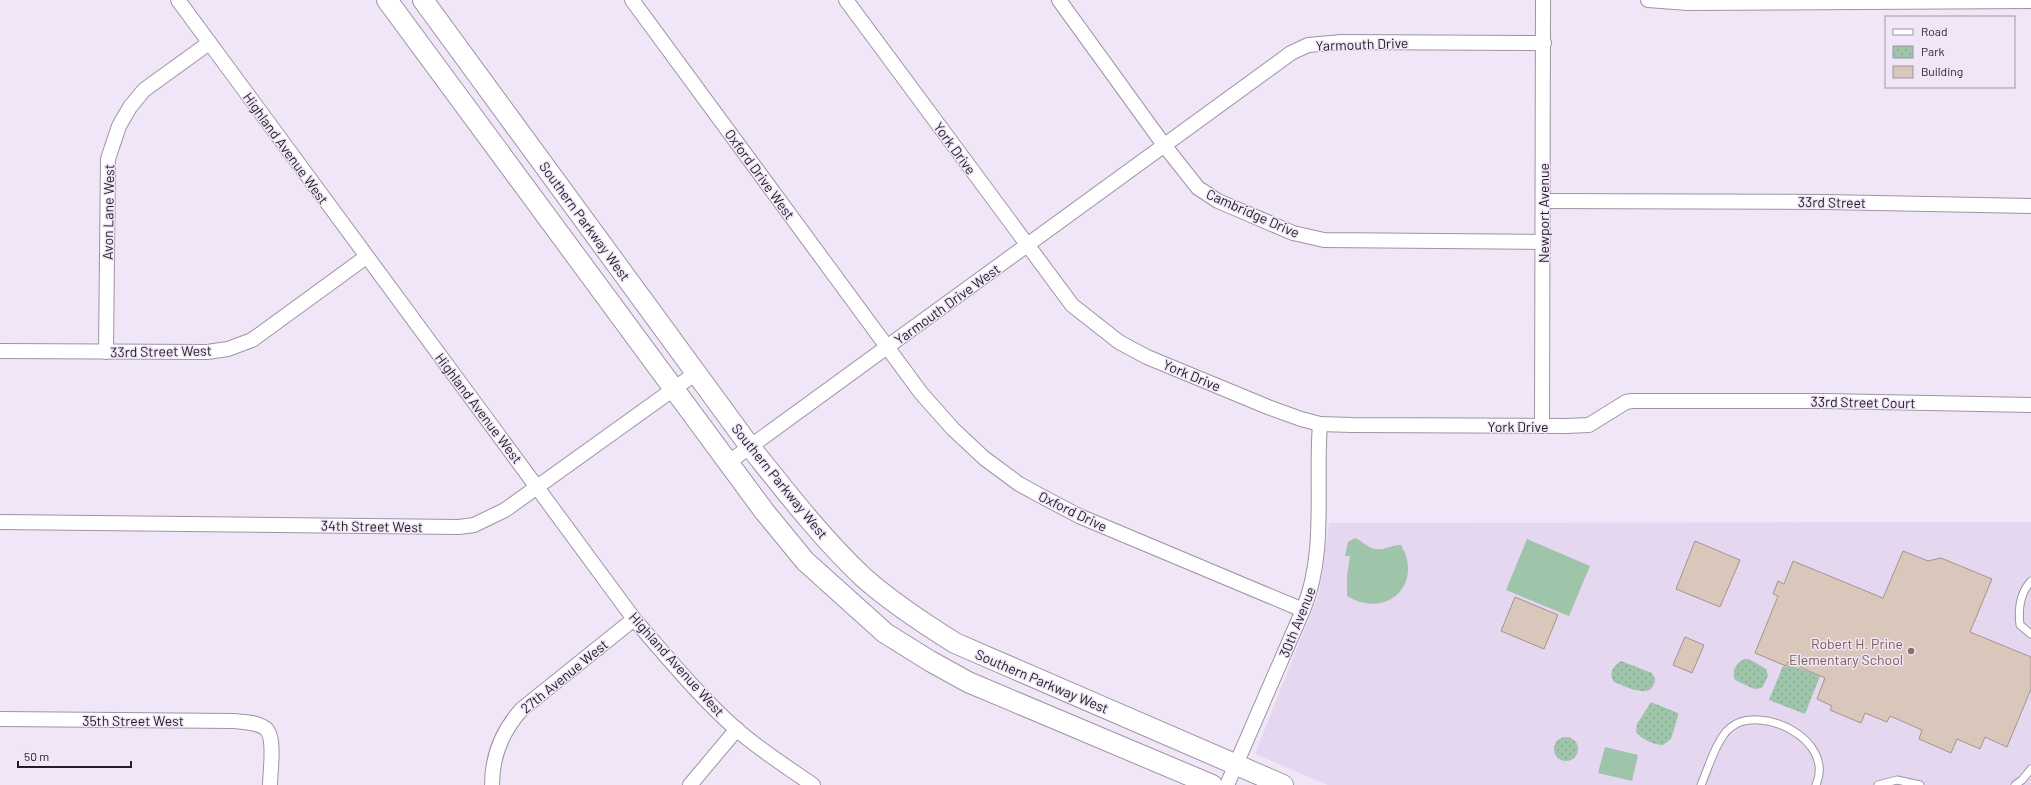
<svg xmlns="http://www.w3.org/2000/svg" width="2031" height="785" viewBox="0 0 2031 785" font-family="Barlow,sans-serif">
	<style>
		.built { fill: #e6d7f0 }
		.grass { fill: #9ec4a9 }
		.park { fill: url(#park-dots) }
		.building { fill: #d9c7bb; stroke: #a49488 }
		.lines { fill: none; stroke-linecap: round; stroke-linejoin: round }
		.lane-casing { stroke: #9d94a4; stroke-width: 9 }
		.street-casing { stroke: #9d94a4; stroke-width: 16 }
		.secondary-casing { stroke: #9d94a4; stroke-width: 22 }
		.lane { stroke: #fff; stroke-width: 7 }
		.street { stroke: #fff; stroke-width: 14 }
		.secondary { stroke: #fff; stroke-width: 20 }
		.education-dot { fill: #8d6e63; stroke: #f0e6f8; stroke-width: 1.5 }
		.labels { text-anchor: middle; dominant-baseline: central; stroke-width: 3; stroke-linejoin: round; paint-order: stroke }
		.street-label { font-size: 14px; fill: #221e25; stroke: #f0e6f8 }
		.education-label { font-size: 14px; fill: #785e54; stroke: #f0e6f8; text-anchor: end }
	</style>
	<defs>
		<pattern id="park-dots" width="8" height="8" patternUnits="userSpaceOnUse"><rect width="8" height="8" fill="#9ec4a9"/><path d="M2 2h.1M6 6h.1" fill="none" stroke="#88a891" stroke-width="1.8" stroke-linecap="round"/></pattern>
	</defs>
	<rect width="100%" height="100%" fill="#f0e6f8"/>
	<polygon class="built" points="2031,522 2031,785 1328,785 1255,754 1319,593 1329,523"/>
	<g class="grass">
		<path d="M1355 538C1362 541 1368 548 1375 549 1384 551 1392 544 1401 545 1424 584 1387 620 1347 596V576L1350 556H1345L1348 542Z"/>
		<polygon points="1527,539 1590,566 1569,616 1506,590"/>
		<polygon points="1605,747 1638,755 1632,781 1598,773"/>
	</g>
	<g class="park">
		<path d="M1744 659H1749L1766 669 1768 676 1762 688 1754 689 1735 680C1731 672 1736 663 1744 659Z"/>
		<path d="M1621 661 1652 673 1655 679C1653 702 1625 686 1614 682 1608 673 1613 666 1621 661Z"/>
		<polygon points="1788,664 1820,676 1805,714 1769,700 1783,666 1787,667"/>
		<path d="M1651 702 1678 713V716L1671 739 1663 745C1654 745 1641 739 1636 732L1637 724Z"/>
		<circle cx="1566" cy="749" r="12"/>
	</g>
	<g class="building">
		<polygon points="1695,541 1740,560 1720,607 1676,589"/>
		<polygon points="1903,551 1928,561 1941,558 1992,579 1970,632 2031,657 2031,689 2007,747 1985,737 1980,749 1957,739 1951,753 1919,739 1922,730 1890,716 1887,722 1865,713 1861,723 1830,710 1832,706 1817,699 1825,678 1788,662 1786,666 1755,653 1778,596 1773,594 1778,581 1784,584 1793,561 1883,598"/>
		<polygon points="1515,597 1558,615 1544,649 1501,631"/>
		<polygon points="1685,637 1704,645 1692,673 1673,665"/>
	</g>
	<g class="lines">
		<g class="lane-casing">
			<g id="lane">
				<path d="M2031 581C2020 593 2018 609 2020 625L2031 634"/>
				<path d="M1701 785C1708 769 1717 738 1730 728 1759 703 1836 739 1816 785"/>
				<polyline points="1878,785 1897,780 1920,785"/>
				<polyline points="2015,785 2022,780 2031,769"/>
			</g>
		</g>
		<g class="street-casing">
			<g id="street">
				<path d="M178 0 634 619C667 657 699 696 736 729 760 750 787 767 813 785"/>
				<polyline points="632,0 921,393 953,429 984,458 1019,484 1041,496 1079,516 1303,610"/>
				<polyline points="846,0 1072,305 1119,342 1147,357 1268,407 1301,419 1320,424 1352,425 1566,426 1589,425 1626,402 1632,401 1825,401 2031,405"/>
				<polyline points="1059,0 1164,145 1198,188 1218,201 1293,233 1324,240 1543,242"/>
				<polyline points="1648,0 1688,3 2031,1"/>
				<polyline points="1543,201 1825,202 2031,206"/>
				<polyline points="0,351 207,352 228,349 252,340 366,257"/>
				<polyline points="106,352 108,159 119,126 130,107 144,90 209,43"/>
				<polyline points="1542,426 1543,0"/>
				<polyline points="729,462 1291,53 1308,45 1342,42 1544,43"/>
				<polyline points="0,522 459,527 474,525 505,510 696,373"/>
				<path d="M0 719 234 721C244 722 256 722 265 728 276 736 270 772 270 785"/>
				<path d="M492 785C492 755 502 731 522 709L634 619"/>
				<polyline points="690,785 737,729"/>
				<path d="M1227 785 1303 610C1327 553 1315 485 1320 424"/>
			</g>
		</g>
		<g class="secondary-casing">
			<g id="secondary">
				<polyline points="387,0 764,511 805,561 885,633 930,661 968,682 1212,785"/>
				<path d="M423 0 751 448C787 493 821 537 863 577 891 602 923 623 955 643L1283 785"/>
			</g>
		</g>
		<use href="#lane" class="lane"/>
		<use href="#street" class="street"/>
		<use href="#secondary" class="secondary"/>
	</g>
	<circle class="education-dot" cx="1911" cy="651" r="4"/>
	<g class="labels">
		<g class="street-label">
			<text transform="translate(1362 44) rotate(-2)">Yarmouth Drive</text>
			<text transform="translate(286 148) rotate(54)">Highland Avenue West</text>
			<text transform="translate(955 148) rotate(54)">York Drive</text>
			<text transform="translate(760 174) rotate(54)">Oxford Drive West</text>
			<text transform="translate(1832 202) rotate(1)">33rd Street</text>
			<text transform="translate(108 212) rotate(-89)">Avon Lane West</text>
			<text transform="translate(1253 213) rotate(24)">Cambridge Drive</text>
			<text transform="translate(1543 213) rotate(-90)">Newport Avenue</text>
			<text transform="translate(585 221) rotate(54)">Southern Parkway West</text>
			<text transform="translate(947 304) rotate(-36)">Yarmouth Drive West</text>
			<text transform="translate(161 351) rotate(-1)">33rd Street West</text>
			<text transform="translate(1192 375) rotate(23)">York Drive</text>
			<text transform="translate(1863 402) rotate(1)">33rd Street Court</text>
			<text transform="translate(479 408) rotate(53)">Highland Avenue West</text>
			<text x="1518" y="426">York Drive</text>
			<text transform="translate(780 481) rotate(51)">Southern Parkway West</text>
			<text transform="translate(1073 511) rotate(26)">Oxford Drive</text>
			<text transform="translate(372 526) rotate(1)">34th Street West</text>
			<text transform="translate(1297 622) rotate(-68)">30th Avenue</text>
			<text transform="translate(677 664) rotate(48)">Highland Avenue West</text>
			<text transform="translate(564 676) rotate(-39)">27th Avenue West</text>
			<text transform="translate(1042 681) rotate(23)">Southern Parkway West</text>
			<text x="133" y="720">35th Street West</text>
		</g>
		<g class="education-label">
			<text x="1903" y="643">Robert H. Prine<tspan x="1903" dy="16">Elementary School</tspan></text>
		</g>
	</g>
	<rect x="1885" y="16" width="130" height="72" fill="#f0e6f8" stroke="#9e96a4"/>
	<rect x="1893" y="29" width="20" height="6" fill="#ffffff" stroke="#9e96a4"/>
	<text x="1921" y="36" font-size="12" fill="#221e25">Road</text>
	<rect x="1893" y="46" width="20" height="12" fill="url(#park-dots)" stroke="#9e96a4"/>
	<text x="1921" y="56" font-size="12" fill="#221e25">Park</text>
	<rect x="1893" y="66" width="20" height="12" fill="#d9c7bb" stroke="#9e96a4"/>
	<text x="1921" y="76" font-size="12" fill="#221e25">Building</text>
	<path d="M18 761v6h113v-6" fill="none" stroke="#221e25" stroke-width="2"/>
	<text x="24" y="761" font-size="12" fill="#221e25" stroke="#f0e6f8" stroke-width="3" paint-order="stroke">50 m</text>
</svg>
